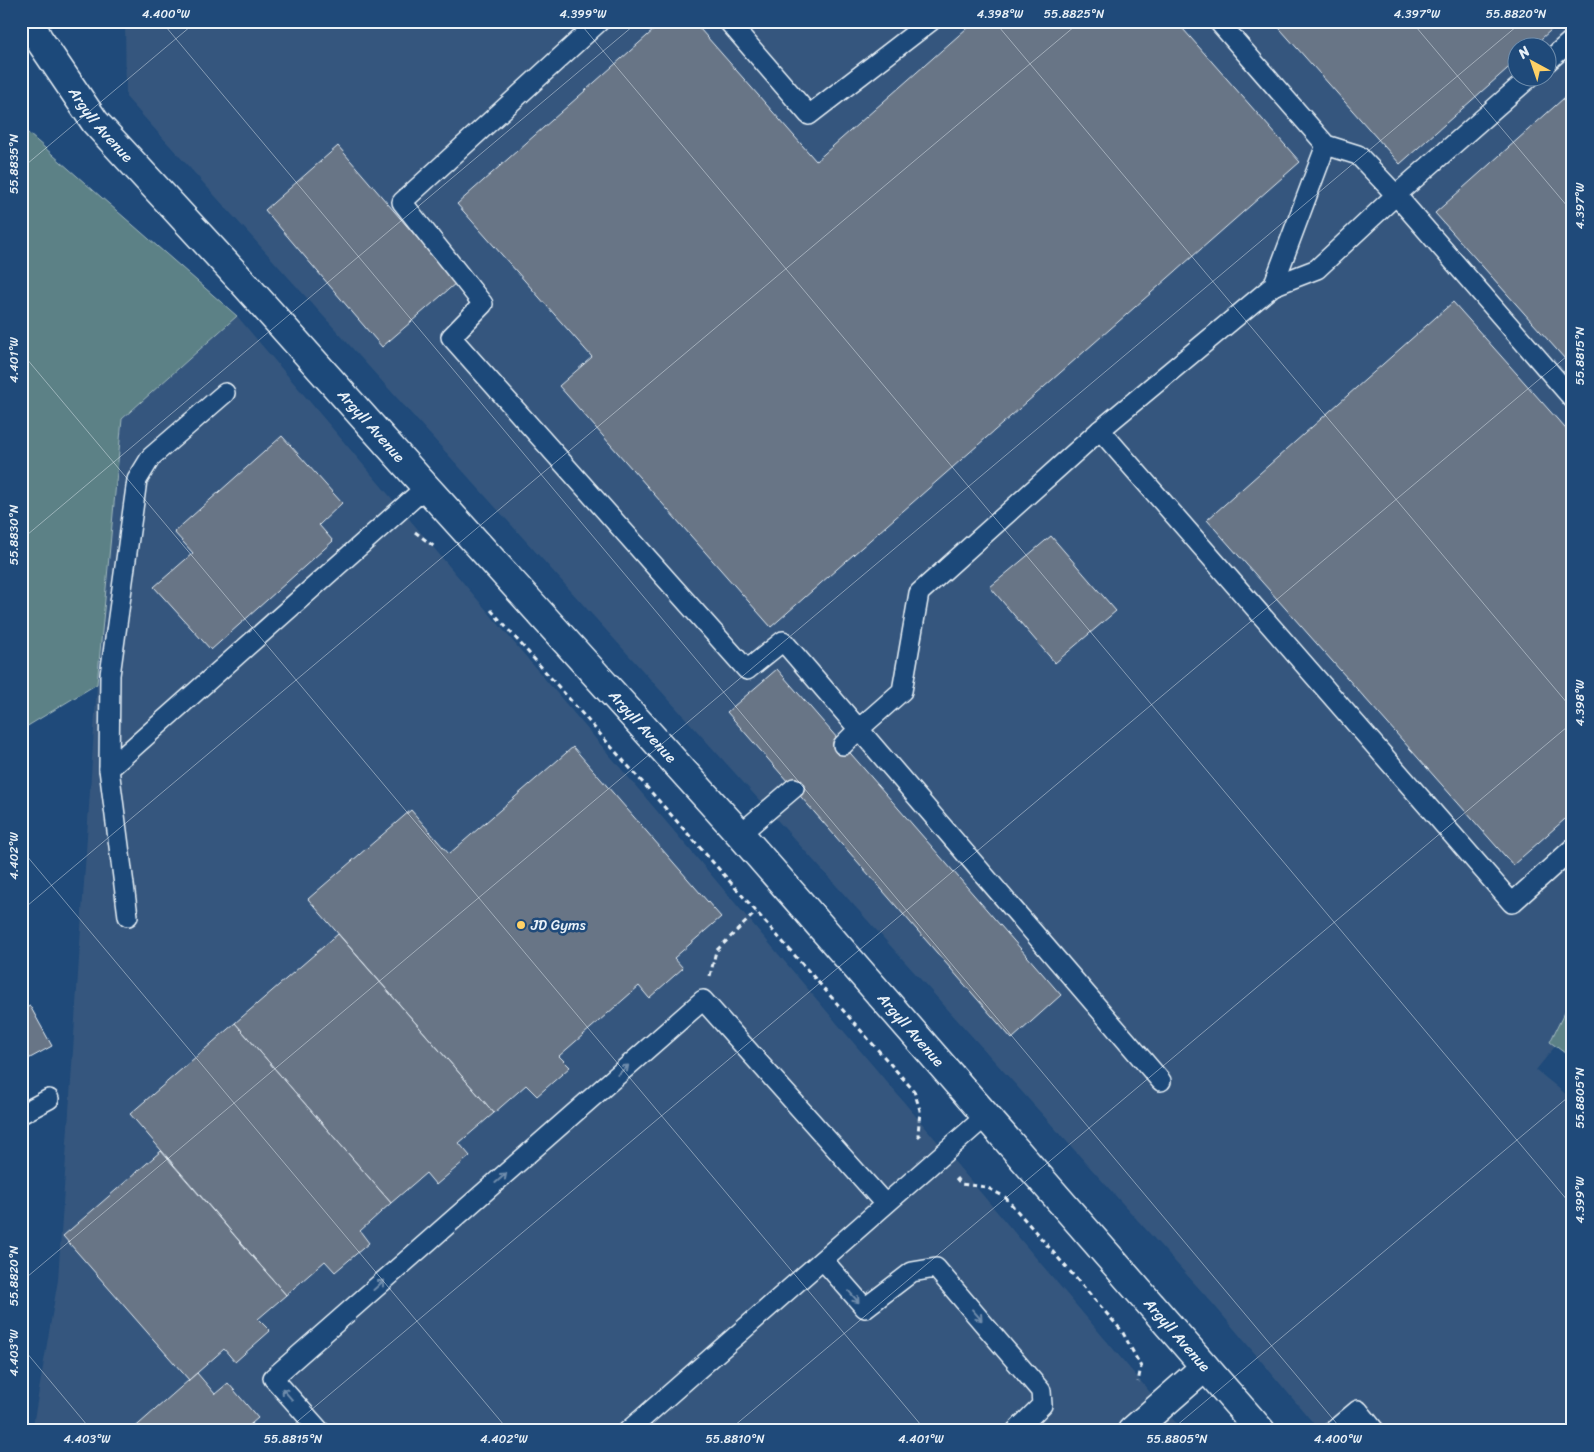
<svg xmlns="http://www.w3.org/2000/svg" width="1594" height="1452" viewBox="0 0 1594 1452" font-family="Sriracha,sans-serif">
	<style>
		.built { fill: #35577e; fill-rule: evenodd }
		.green { fill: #5c8186; stroke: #a2b9bf }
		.building { fill: #677486; stroke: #e8f1f8 }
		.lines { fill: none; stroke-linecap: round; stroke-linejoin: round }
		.lane-casing { stroke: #e8f1f8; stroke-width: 22 }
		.street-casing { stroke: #e8f1f8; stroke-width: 31 }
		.secondary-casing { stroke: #e8f1f8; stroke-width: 31 }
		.path { stroke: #e8f1f8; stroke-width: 3; stroke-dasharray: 5 4; stroke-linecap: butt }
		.lane { stroke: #1f4a7a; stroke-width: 19 }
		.street { stroke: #1f4a7a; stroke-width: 28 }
		.secondary { stroke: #1f4a7a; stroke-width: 28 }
		.oneway { stroke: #6f8dac }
		.ticks { fill: none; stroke: #e8f1f8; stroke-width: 1; stroke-opacity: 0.45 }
		.poi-dot { fill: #ffd166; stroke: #1f4a7a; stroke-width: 2 }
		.labels { text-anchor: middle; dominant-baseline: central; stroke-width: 5; stroke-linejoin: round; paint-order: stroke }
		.street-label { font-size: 15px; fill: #e8f1f8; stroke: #1f4a7a }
		.poi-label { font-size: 15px; fill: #e8f1f8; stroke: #1f4a7a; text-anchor: start }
		.neatline { fill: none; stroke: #e8f1f8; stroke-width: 2 }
		.ticks-label { font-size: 12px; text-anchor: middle; fill: #e8f1f8 }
	</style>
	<rect width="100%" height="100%" fill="#1f4a7a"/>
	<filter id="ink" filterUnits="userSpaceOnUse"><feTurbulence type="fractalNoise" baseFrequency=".02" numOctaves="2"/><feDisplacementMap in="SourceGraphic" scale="10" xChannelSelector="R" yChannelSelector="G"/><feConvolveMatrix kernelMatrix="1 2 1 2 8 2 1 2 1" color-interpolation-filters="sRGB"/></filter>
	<g filter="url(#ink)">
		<g class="built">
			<path d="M125 21H1573V1024L1536 1070 1573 1100V1431H1320L1214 1305 126 97ZM1516 48H1546V78H1516Z"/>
			<polygon points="237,316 1182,1430 32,1431 58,1280 97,684 122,419"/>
		</g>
		<g class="green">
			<polygon points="21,127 237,316 122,419 97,684 21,730"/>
			<polygon points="1573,995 1573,1059 1550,1042"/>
		</g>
		<g class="building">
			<polygon points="664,21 693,21 816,161 975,21 1176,21 1300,162 771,627 559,386 592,357 457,204"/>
			<polygon points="1273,21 1561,21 1531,48 1516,48 1516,61 1400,164"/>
			<polygon points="1573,90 1573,368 1435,213"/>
			<polygon points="338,146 456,283 382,347 265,210"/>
			<polygon points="1453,302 1573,437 1573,812 1513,865 1207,520"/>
			<polygon points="282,436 342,503 319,525 333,541 211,650 154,587 193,553 174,532"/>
			<polygon points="1051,536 1116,611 1055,663 990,587"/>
			<polygon points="777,669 1061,995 1012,1039 727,712"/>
			<polygon points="573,747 721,917 674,958 683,968 649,998 639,986 559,1056 570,1067 537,1096 526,1085 494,1113 308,899 411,810 449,854"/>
			<polygon points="338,934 494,1113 459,1143 470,1156 436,1185 426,1173 391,1203 235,1023"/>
			<polygon points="30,1006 52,1046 21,1063 21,1010"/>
			<polygon points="235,1023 391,1203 360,1231 369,1243 335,1272 325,1261 286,1295 130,1114"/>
			<polygon points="161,1151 286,1295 258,1319 270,1331 235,1362 224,1349 189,1380 63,1236"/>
			<polygon points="197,1373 215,1394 228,1383 258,1418 245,1429 246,1431 131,1431"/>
		</g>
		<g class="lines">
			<g class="lane-casing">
				<g id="lane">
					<polyline points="600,21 402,202 483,304 451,337 747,670 783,641 1161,1081"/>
					<polyline points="728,21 809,115 931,21"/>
					<polyline points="1218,21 1326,145 1358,155 1396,195 1573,399"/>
					<polyline points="1546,63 1573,39"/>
					<polyline points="1273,286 1326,145"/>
					<polyline points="1100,430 1512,903 1573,848"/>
					<polyline points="843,745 860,728 902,691 919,593 1100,430 1273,286 1317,269 1396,195 1529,78"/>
					<polyline points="109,769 110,675 137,480 151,457 225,393"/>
					<polyline points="740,834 794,788"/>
					<polyline points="128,916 109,769 426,487"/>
					<polyline points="21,1114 49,1099"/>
					<polyline points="823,1260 865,1308 912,1272 936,1268 1041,1391 1042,1405 1016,1431"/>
					<polyline points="320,1431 273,1378 703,1000 885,1204"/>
					<polyline points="628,1431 986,1116"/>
					<polyline points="1333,1431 1358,1410 1375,1431"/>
				</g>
			</g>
			<g class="street-casing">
				<polyline id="street" points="1132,1431 1205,1367"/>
			</g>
			<g class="secondary-casing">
				<g id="secondary">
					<path id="s1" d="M30 21 38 38 95 122 240 279 426 487 740 834 1261 1431"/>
				</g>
			</g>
			<g class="path">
				<polyline points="415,532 436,548"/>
				<polyline points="491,610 914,1091 920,1110 918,1135 920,1137"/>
				<polyline points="710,976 716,951 756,912"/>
				<polyline points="956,1178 961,1184 986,1187 1005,1197 1122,1331 1141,1367 1138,1382"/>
			</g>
			<use href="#lane" class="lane"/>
			<use href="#street" class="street"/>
			<use href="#secondary" class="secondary"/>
		</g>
		<defs><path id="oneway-shaft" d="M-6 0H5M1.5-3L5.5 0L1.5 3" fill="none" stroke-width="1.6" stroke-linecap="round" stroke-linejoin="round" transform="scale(1.25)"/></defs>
		<g class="oneway">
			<use href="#oneway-shaft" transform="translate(623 1070) rotate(-41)"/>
			<use href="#oneway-shaft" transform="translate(501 1178) rotate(-41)"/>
			<use href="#oneway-shaft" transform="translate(379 1285) rotate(-42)"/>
			<use href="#oneway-shaft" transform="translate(854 1297) rotate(49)"/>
			<use href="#oneway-shaft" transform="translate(977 1315) rotate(49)"/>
			<use href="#oneway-shaft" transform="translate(287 1394) rotate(-131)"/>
		</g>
	</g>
	<path class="ticks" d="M161 21 1343 1431M578 21 1573 1207M994 21 1573 710M1411 21 1573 213M21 169 197 21M21 352 926 1431M21 540 639 21M21 849 509 1431M21 911 1081 21M21 1282 1523 21M21 1346 92 1431M286 1431 1573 351M728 1431 1573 722M1170 1431 1573 1093"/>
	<circle class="poi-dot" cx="521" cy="925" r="5"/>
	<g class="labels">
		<g class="street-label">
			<text stroke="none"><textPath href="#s1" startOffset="126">Argyll Avenue</textPath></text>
			<text stroke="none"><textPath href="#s1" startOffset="531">Argyll Avenue</textPath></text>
			<text stroke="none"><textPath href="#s1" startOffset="936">Argyll Avenue</textPath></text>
			<text stroke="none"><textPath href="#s1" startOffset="1341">Argyll Avenue</textPath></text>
			<text stroke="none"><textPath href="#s1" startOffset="1746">Argyll Avenue</textPath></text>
		</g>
		<g class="poi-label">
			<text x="531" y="925">JD Gyms</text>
		</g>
	</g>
	<rect width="1594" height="1452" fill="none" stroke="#1f4a7a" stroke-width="55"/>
	<g transform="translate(1532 62) rotate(320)"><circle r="24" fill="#1f4a7a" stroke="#6f8dac"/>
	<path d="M0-4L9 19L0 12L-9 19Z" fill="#ffd166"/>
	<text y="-8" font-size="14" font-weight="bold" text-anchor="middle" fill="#e8f1f8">N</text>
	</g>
	<rect x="28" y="28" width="1538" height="1396" class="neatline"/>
	<g class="ticks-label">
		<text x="166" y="18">4.400°W</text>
		<text x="583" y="18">4.399°W</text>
		<text x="1000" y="18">4.398°W</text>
		<text x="1074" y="18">55.8825°N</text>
		<text x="1417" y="18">4.397°W</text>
		<text x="1516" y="18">55.8820°N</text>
		<text transform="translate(14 164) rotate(-90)" y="4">55.8835°N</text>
		<text transform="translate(1580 206) rotate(-90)" y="4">4.397°W</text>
		<text transform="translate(1580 356) rotate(-90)" y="4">55.8815°N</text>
		<text transform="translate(14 360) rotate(-90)" y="4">4.401°W</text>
		<text transform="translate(14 535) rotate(-90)" y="4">55.8830°N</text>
		<text transform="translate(1580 703) rotate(-90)" y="4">4.398°W</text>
		<text transform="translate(14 856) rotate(-90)" y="4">4.402°W</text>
		<text transform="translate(1580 1098) rotate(-90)" y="4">55.8805°N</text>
		<text transform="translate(1580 1200) rotate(-90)" y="4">4.399°W</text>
		<text transform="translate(14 1276) rotate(-90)" y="4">55.8820°N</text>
		<text transform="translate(14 1353) rotate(-90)" y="4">4.403°W</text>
		<text x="87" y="1443">4.403°W</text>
		<text x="293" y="1443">55.8815°N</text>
		<text x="504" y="1443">4.402°W</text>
		<text x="735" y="1443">55.8810°N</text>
		<text x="921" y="1443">4.401°W</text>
		<text x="1177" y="1443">55.8805°N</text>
		<text x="1338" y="1443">4.400°W</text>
	</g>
</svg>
